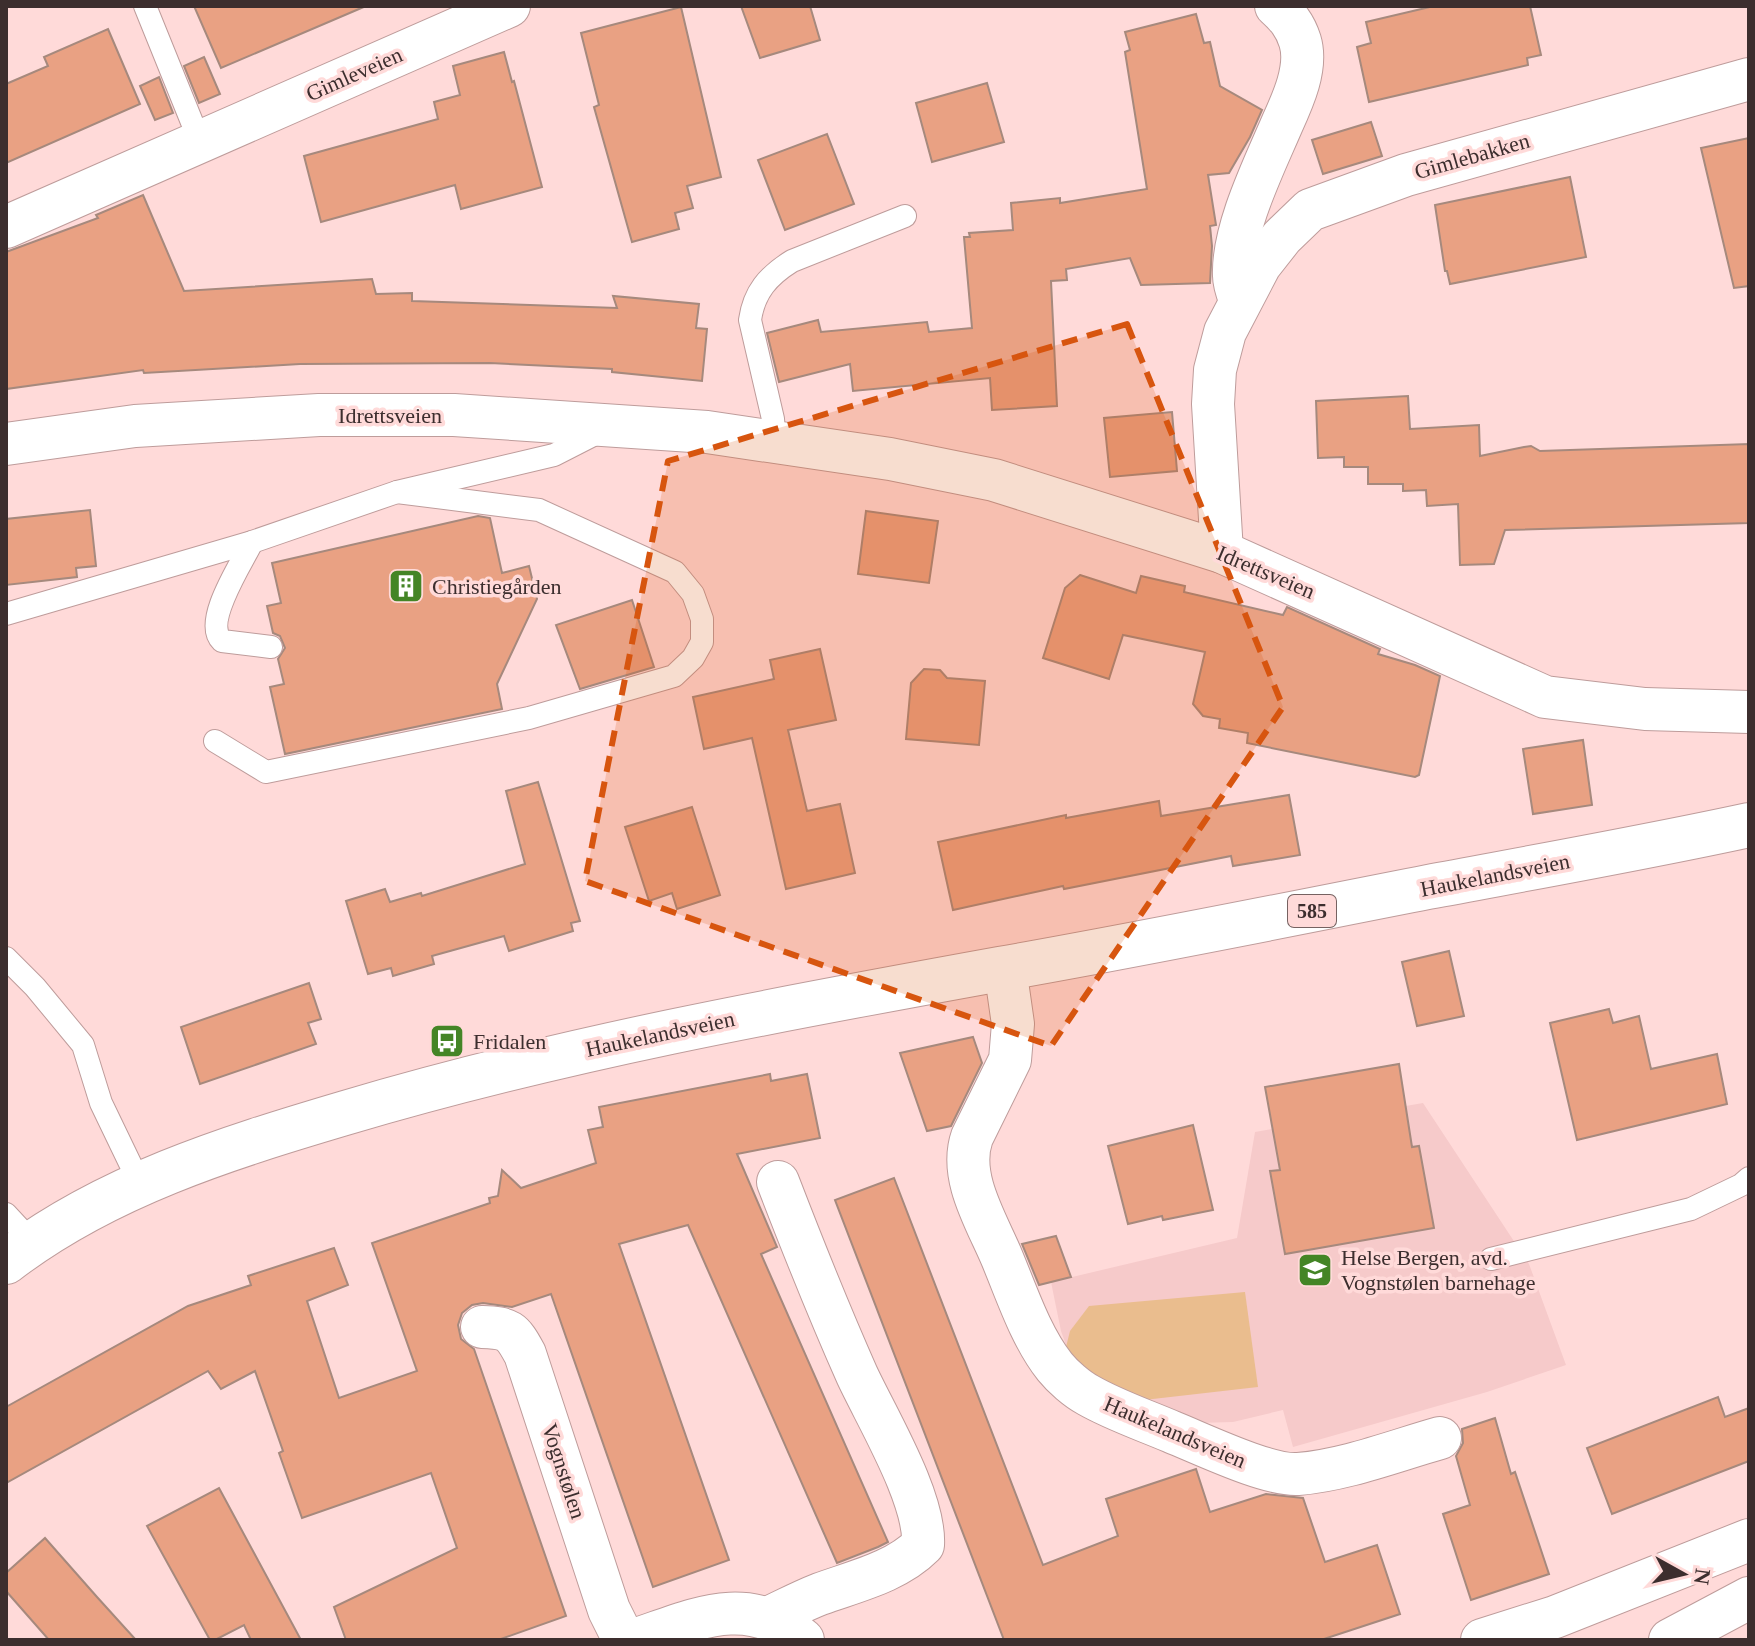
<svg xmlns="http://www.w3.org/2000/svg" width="1755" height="1646" viewBox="0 0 1755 1646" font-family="'Times New Roman',serif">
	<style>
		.built { fill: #f6caca }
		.green { fill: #eabd8e }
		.building { fill: #e9a183; stroke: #a6897d; stroke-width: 2 }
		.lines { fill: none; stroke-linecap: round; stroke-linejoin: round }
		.service-casing { stroke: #be9c9b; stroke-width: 24 }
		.minor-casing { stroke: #be9c9b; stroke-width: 44 }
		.primary-casing { stroke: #be9c9b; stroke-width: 46 }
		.service { stroke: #fff; stroke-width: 22 }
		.minor { stroke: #fff; stroke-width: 42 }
		.primary { stroke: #fff; stroke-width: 44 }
		.marked { fill: #d7550f; fill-opacity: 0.2; stroke: #d7550f; stroke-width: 6; stroke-dasharray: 16 10; stroke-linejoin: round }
		.labels { text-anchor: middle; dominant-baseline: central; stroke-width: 7; stroke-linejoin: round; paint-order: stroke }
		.shield { fill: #ffdad9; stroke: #766261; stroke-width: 2 }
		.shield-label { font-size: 20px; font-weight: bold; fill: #3c2e2e }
		.street-label { font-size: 22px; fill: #3c2e2e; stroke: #ffdad9 }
		.poi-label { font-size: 22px; fill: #3c2e2e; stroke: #ffdad9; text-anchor: start }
	</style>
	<rect width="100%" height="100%" fill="#ffdad9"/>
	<polygon class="built" points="1423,1103 1529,1264 1566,1365 1487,1392 1293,1447 1283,1410 1233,1422 1197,1423 1076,1373 1061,1331 1051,1282 1237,1238 1255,1132"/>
	<polygon class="green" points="1245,1292 1258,1387 1144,1400 1080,1371 1065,1351 1070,1331 1089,1306"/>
	<g class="building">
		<polygon points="194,6 366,6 221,68"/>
		<polygon points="741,6 810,6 820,40 760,58"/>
		<polygon points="1434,6 1530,6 1541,55 1527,58 1528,65 1369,102 1357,47 1371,43 1366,22"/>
		<polygon points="681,7 721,177 687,186 693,208 675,213 679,229 632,242 594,107 599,105 581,33"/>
		<polygon points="1196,14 1204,43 1210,42 1220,86 1262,110 1250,137 1229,173 1208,175 1216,225 1210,226 1212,246 1210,283 1141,285 1130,258 1066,269 1067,280 1051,281 1057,406 992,410 990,378 853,391 850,364 779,382 767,333 818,320 821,332 927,322 929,332 972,328 964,237 970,237 969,233 1013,230 1011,203 1060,198 1060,203 1147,189 1125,52 1130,50 1125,32"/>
		<polygon points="108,29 140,104 6,163 6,84 48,66 44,57"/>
		<polygon points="504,52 512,82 514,81 542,187 461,209 455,185 321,222 304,156 438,119 434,102 460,95 453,66"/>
		<polygon points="204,57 220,94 199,103 184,66"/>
		<polygon points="159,77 173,113 155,120 140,86"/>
		<polygon points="987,83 1004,142 932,162 916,103"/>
		<polygon points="1371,122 1382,156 1323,174 1312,140"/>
		<polygon points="827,134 854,204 785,230 758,160"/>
		<polygon points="1749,138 1749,286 1734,288 1701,148"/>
		<polygon points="1570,177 1586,257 1450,284 1447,271 1445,271 1435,205"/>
		<polygon points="143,195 184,291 372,279 376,294 412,293 412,301 617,308 613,296 699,304 696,328 707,329 702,381 612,372 612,369 490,363 300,364 144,373 143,370 6,389 6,252 98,218 96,215"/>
		<polygon points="1408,396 1410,429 1479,425 1480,456 1524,447 1531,446 1540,451 1749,444 1749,523 1505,530 1494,564 1460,565 1458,504 1427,506 1426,490 1403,491 1403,484 1368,484 1368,467 1344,467 1344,457 1318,458 1316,401"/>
		<polygon points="1172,412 1177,471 1110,477 1104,418"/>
		<polygon points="90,510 96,566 76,568 77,577 6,585 6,519"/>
		<polygon points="866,511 938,521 929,583 858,574"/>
		<polygon points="478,516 490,518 502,573 529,566 537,599 497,684 502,709 285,754 270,687 284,684 278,659 285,648 280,636 273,633 267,606 281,603 272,563"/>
		<polygon points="1080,575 1136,593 1141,576 1185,586 1184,592 1283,615 1287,607 1380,649 1378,654 1415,665 1440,676 1419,775 1415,777 1247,743 1248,733 1219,728 1220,719 1203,716 1193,704 1205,652 1123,635 1109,679 1043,658 1065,588"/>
		<polygon points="632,600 654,667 580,689 556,625"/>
		<polygon points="820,649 836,720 788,730 807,811 840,804 855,873 786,889 752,738 704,749 693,697 774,679 770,660"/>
		<polygon points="924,669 940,670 947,678 985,681 979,745 906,739 911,683"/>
		<polygon points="1583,740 1592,805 1533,814 1523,749"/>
		<polygon points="538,782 580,921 571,923 573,931 509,951 504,936 432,956 434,964 393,976 391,968 368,974 346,901 385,889 390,902 421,893 422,896 525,864 506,791"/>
		<polygon points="1289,795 1300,855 1233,866 1231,856 1064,889 1063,886 953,910 938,842 1066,815 1066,818 1159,801 1161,816"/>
		<polygon points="692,807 720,895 677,909 672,893 649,901 625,827"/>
		<polygon points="1449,951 1464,1016 1417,1026 1402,962"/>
		<polygon points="309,983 321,1019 308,1023 316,1044 200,1084 181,1027"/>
		<polygon points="1609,1009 1613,1023 1639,1016 1651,1069 1717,1054 1727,1104 1577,1140 1550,1023"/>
		<polygon points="973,1037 982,1063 951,1126 927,1131 900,1053"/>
		<polygon points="1399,1064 1412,1147 1419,1146 1434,1228 1285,1254 1270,1171 1280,1170 1265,1087"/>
		<polygon points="770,1074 771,1081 807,1074 820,1138 737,1154 777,1247 761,1254 888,1542 878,1547 837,1563 688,1225 619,1244 729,1560 653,1587 551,1294 512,1307 483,1303 472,1305 462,1313 458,1325 461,1339 474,1349 566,1616 498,1640 346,1640 334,1607 457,1548 431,1473 302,1518 279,1453 283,1451 255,1371 221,1389 208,1371 6,1483 6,1407 188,1306 251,1285 248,1276 334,1248 348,1285 307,1301 339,1398 417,1371 372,1243 490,1203 489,1198 498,1196 502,1170 521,1188 596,1163 588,1130 603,1127 599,1107"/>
		<polygon points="1193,1125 1213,1210 1163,1220 1162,1216 1128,1224 1108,1146"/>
		<polygon points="894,1178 1043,1565 1118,1536 1106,1499 1196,1469 1210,1512 1266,1494 1303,1498 1325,1562 1377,1545 1400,1614 1321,1640 1004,1640 835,1200"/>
		<polygon points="1056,1236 1071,1277 1039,1285 1022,1244"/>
		<polygon points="1718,1397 1725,1417 1749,1408 1749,1461 1612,1514 1587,1448"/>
		<polygon points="1495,1418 1511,1474 1515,1472 1549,1574 1471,1600 1443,1514 1470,1505 1456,1456 1463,1443 1462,1429"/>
		<polygon points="219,1488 301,1640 251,1640 244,1625 215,1640 210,1640 147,1526"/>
		<polygon points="45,1538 97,1597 136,1640 49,1640 6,1591 6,1573"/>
	</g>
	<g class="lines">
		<g class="service-casing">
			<g id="service">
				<polyline points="145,6 200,142"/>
				<path d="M775 442 773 419 750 320C754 292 768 276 792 261L905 216"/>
				<path d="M252 542C242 563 202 622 222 641L271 647"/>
				<polyline points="6,614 252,542 397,492 554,455 599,432"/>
				<polyline points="215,741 266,772 529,718 674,676 693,658 702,642 702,619 693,594 675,572 539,510 397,492"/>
				<polyline points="6,958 35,987 83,1045 101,1103 140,1184"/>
				<polyline points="6,1214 32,1242"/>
				<polyline points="1491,1259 1691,1209 1741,1185 1749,1178"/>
			</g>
		</g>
		<g class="minor-casing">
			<g id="minor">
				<polyline points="6,227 509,6"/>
				<path d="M1240 300C1237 292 1234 284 1234 276 1232 230 1264 166 1282 124 1293 100 1308 67 1300 41 1295 25 1287 16 1276 6"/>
				<polyline points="6,444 135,426 319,415 454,415 707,432 890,459 994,480 1222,552 1545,697 1645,709 1749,712"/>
				<polyline points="1222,552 1213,404 1215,370 1225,332 1260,265 1282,237 1310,210 1406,175 1749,79"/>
				<path d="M1005 968 1013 1024 1010 1060 972 1137C958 1177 987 1222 1002 1258 1017 1294 1031 1337 1055 1367 1063 1377 1077 1389 1088 1395 1114 1410 1144 1420 1172 1432 1202 1444 1268 1476 1298 1474 1346 1470 1394 1451 1440 1438"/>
				<path d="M482 1327C509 1328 512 1330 525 1354L609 1610 624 1640"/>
				<path d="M768 1618C785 1610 802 1601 820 1594 856 1581 896 1572 923 1545 926 1499 877 1418 857 1375 829 1312 803 1247 778 1182"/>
				<path d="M634 1640C694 1620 747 1592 803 1640"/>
				<polyline points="1482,1640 1555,1617 1749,1540"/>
				<polyline points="1670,1640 1749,1598"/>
			</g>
		</g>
		<g class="primary-casing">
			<path id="primary" d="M6 1262C105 1186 227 1148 345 1113 560 1049 779 1009 1000 969 1143 944 1285 915 1428 887 1535 867 1643 848 1749 825"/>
		</g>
		<use href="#service" class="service"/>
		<use href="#minor" class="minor"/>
		<use href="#primary" class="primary"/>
	</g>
	<path class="marked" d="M1127 324 1283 707 1051 1046 585 881 668 461Z"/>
	<defs>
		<g id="building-square" transform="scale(1.8)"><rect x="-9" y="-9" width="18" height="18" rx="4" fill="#448526" stroke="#ffdad9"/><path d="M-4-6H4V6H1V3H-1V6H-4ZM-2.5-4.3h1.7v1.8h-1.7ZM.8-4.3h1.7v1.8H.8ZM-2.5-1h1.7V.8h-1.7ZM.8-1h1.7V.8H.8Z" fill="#fff"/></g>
		<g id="bus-square" transform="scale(1.8)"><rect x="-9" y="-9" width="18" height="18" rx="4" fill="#448526" stroke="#ffdad9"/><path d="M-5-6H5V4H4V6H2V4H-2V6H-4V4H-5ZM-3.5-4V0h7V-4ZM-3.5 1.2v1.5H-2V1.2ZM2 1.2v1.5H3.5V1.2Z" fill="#fff"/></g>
		<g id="school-square" transform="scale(1.8)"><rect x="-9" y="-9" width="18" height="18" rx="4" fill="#448526" stroke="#ffdad9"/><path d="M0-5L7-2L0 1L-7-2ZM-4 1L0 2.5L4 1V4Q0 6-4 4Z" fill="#fff"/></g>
	</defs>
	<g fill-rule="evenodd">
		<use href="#building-square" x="406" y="586"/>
		<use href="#bus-square" x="447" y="1041"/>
		<use href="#school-square" x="1315" y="1270"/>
	</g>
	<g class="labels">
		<rect class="shield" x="1288" y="895" width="48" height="32" rx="6"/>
		<g class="shield-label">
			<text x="1312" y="911">585</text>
		</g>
		<g class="street-label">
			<text transform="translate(354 74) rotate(-24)">Gimleveien</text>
			<text transform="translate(1472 156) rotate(-16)">Gimlebakken</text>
			<text x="390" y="415">Idrettsveien</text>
			<text transform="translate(1266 572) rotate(23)">Idrettsveien</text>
			<text transform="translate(1495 875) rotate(-11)">Haukelandsveien</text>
			<text transform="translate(660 1034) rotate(-12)">Haukelandsveien</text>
			<text transform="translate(1175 1432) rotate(23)">Haukelandsveien</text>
			<text transform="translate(564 1471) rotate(72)">Vognstølen</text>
		</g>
		<g class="poi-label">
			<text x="432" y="586">Christiegården</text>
			<text x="473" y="1041">Fridalen</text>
			<text x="1341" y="1257">Helse Bergen, avd.<tspan x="1341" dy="25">Vognstølen barnehage</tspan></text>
		</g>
	</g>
	<rect width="1755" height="1646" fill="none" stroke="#3c2e2e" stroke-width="16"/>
	<g transform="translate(1683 1574) rotate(98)" stroke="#ffdad9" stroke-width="6" paint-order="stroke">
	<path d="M0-6L14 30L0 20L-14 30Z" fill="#3c2e2e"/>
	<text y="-12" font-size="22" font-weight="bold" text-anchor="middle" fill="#3c2e2e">N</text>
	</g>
</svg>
